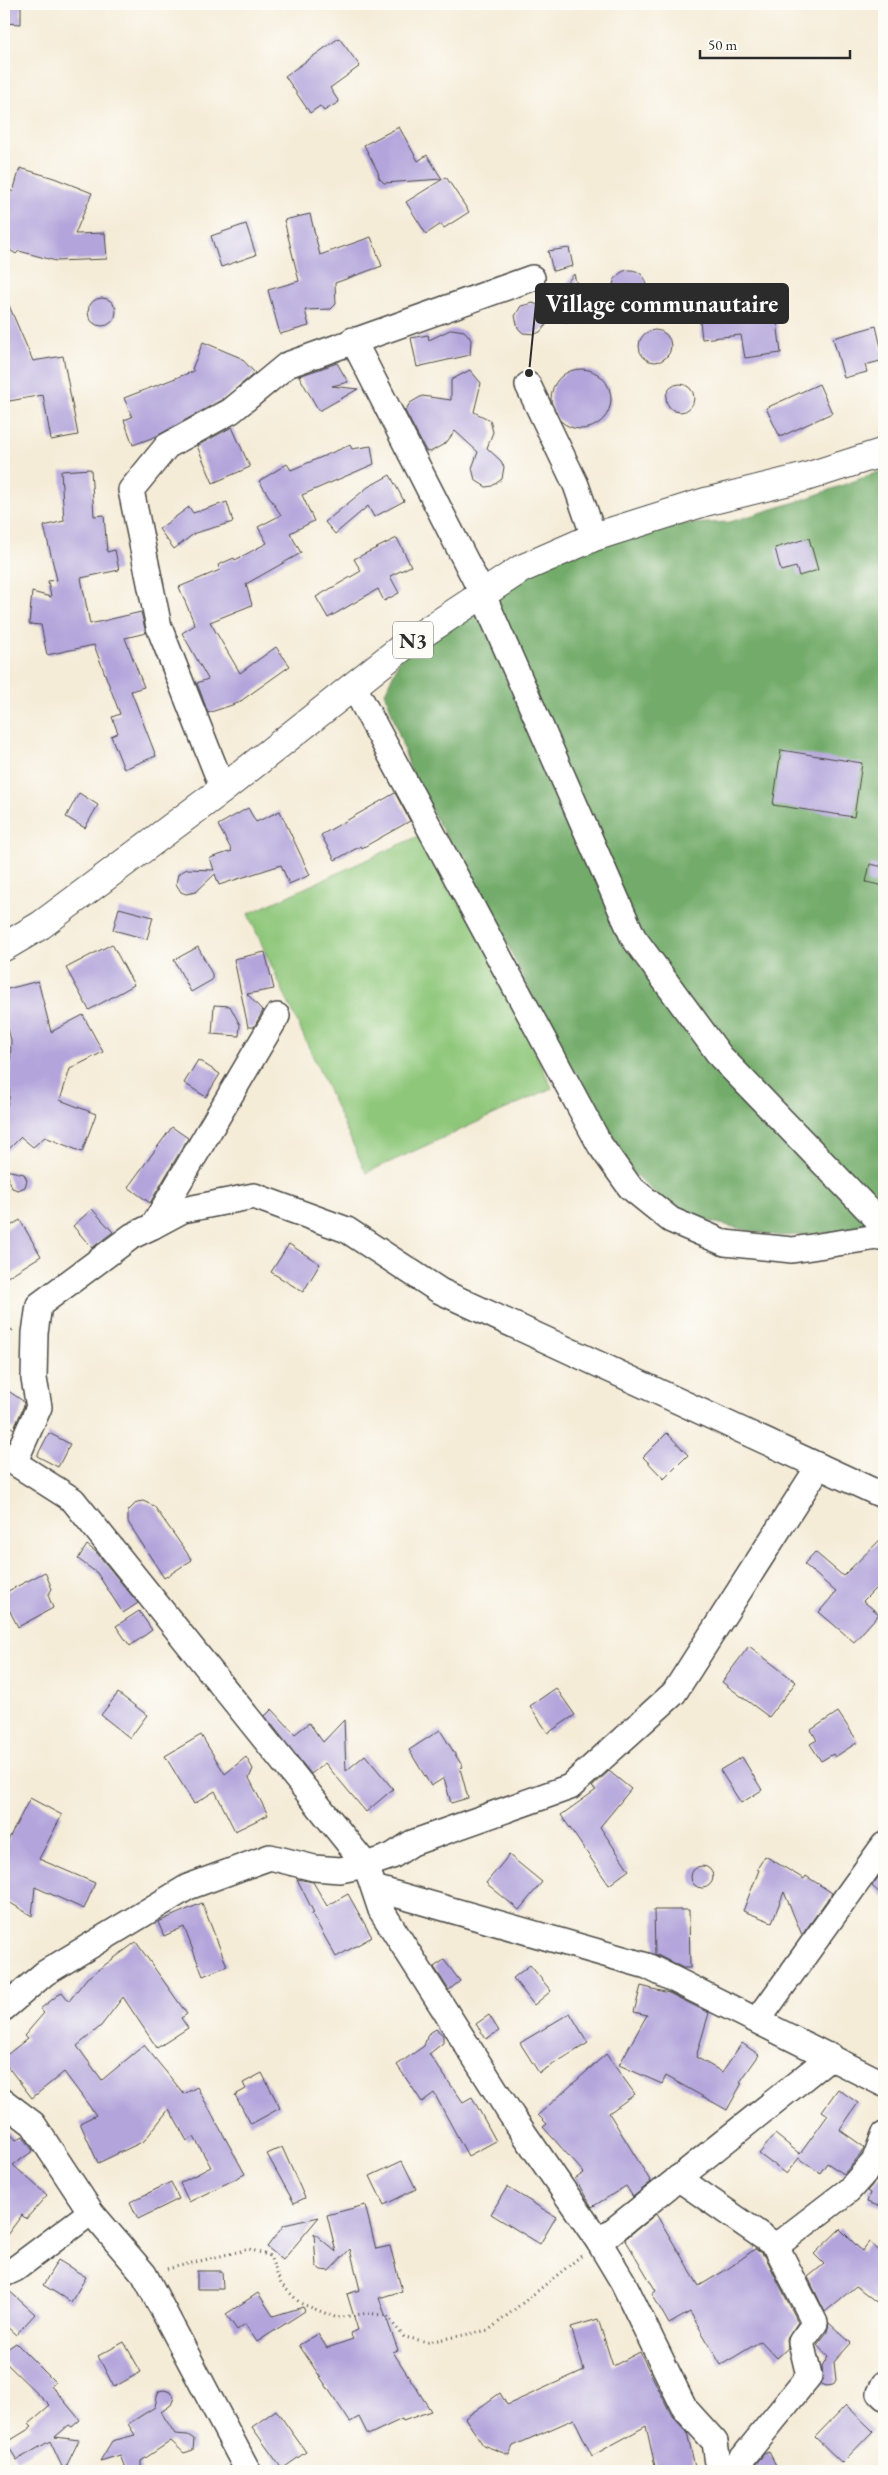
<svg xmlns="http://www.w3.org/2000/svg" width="888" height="2475" viewBox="0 0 888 2475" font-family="'EB Garamond',serif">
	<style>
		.green { fill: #8fc77a; stroke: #5d7952 }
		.forest { fill: #73ac6a; stroke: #4f6c4a }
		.building { fill: #b3a5db }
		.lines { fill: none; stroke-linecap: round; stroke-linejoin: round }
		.minor-casing { stroke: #494845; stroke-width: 28 }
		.highway-casing { stroke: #494845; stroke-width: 30 }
		.path { stroke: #494845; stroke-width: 3; stroke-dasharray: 1 4; stroke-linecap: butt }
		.minor { stroke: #fff; stroke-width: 25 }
		.highway { stroke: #fff; stroke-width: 28 }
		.labels { text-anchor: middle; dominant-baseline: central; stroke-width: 5; stroke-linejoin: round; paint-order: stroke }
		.shield { fill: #fdfcf7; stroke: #6a6a68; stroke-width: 1 }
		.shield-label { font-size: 21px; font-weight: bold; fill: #2b2b2b }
		.leader { fill: none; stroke: #2b2b2b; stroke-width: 2 }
		.callout-dot { fill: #2b2b2b; stroke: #fdfcf7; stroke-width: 2 }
		.callout { fill: #2b2b2b; stroke: #2b2b2b; stroke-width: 2 }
		.callout-label { font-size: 24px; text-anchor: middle; font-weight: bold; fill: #fff }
	</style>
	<rect width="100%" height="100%" fill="#fdfcf7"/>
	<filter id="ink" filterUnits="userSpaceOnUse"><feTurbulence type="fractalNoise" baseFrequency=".02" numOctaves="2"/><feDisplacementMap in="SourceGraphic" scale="10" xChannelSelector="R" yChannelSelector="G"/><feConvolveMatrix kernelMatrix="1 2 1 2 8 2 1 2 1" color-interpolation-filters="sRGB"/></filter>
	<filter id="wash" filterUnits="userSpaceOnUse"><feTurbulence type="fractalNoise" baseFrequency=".0096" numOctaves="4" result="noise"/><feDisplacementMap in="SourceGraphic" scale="20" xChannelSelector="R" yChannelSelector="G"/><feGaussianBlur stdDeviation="1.12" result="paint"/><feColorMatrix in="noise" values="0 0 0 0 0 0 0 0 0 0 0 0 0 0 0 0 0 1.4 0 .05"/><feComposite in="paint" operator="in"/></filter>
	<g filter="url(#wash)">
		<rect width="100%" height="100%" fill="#f5ecd8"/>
		<polygon class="green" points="434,829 552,1088 366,1173 248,914"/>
		<polygon class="forest" points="884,470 884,1223 848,1232 781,1236 755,1232 699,1219 664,1201 633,1173 594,1099 560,1051 539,1012 489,905 464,868 414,780 385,692 405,648 528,567 663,525 730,522 802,500"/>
		<g id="blocks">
			<g class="building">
				<polygon points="4,4 21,4 21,24 4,23"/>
				<polygon points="339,38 360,66 330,88 339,102 324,111 320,106 310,113 285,76"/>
				<polygon points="399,127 418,161 427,155 442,179 384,183 379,178 378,172 364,145"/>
				<polygon points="20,168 54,178 92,193 75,234 105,233 107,259 56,261 19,251 16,254 4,246 4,186 13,192"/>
				<polygon points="446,177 469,212 444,228 441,224 426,234 406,202"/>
				<polygon points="310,214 320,255 371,237 382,266 335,283 336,304 331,309 305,310 309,326 280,334 268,290 299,281 284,220"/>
				<polygon points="246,224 256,255 221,267 211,236"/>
				<polygon points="569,248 573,266 553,271 548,251"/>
				<circle cx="630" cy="287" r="17"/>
				<polygon points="574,274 579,294 584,302 584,308 578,319 566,322 553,317 540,332 535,334 523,333 518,328 515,316 521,306 533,303 546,308"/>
				<polygon points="4,294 33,361 63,356 78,435 51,440 43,395 4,402"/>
				<circle cx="102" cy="312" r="14"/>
				<polygon points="774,298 781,353 745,358 741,335 702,339 699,312 716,310 714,303 734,300 735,304"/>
				<polygon points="876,326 884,360 865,365 867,372 844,378 833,338"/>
				<polygon points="452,329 464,331 468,335 471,340 470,355 417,367 411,338 428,335 429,340"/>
				<circle cx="655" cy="346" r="16"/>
				<polygon points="203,342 241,358 255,373 223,399 157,436 133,445 124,420 132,417 124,398 194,371 192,369"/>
				<polygon points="337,363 348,382 332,386 358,389 319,411 299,376"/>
				<circle cx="581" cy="399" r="30"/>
				<polygon points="470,370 481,383 474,412 490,420 493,432 487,448 501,461 504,467 502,479 492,486 486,487 475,480 472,468 478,452 455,431 446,443 430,452 426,451 405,411 410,403 422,396 451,400 451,380"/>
				<circle cx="680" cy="398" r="14"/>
				<polygon points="819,384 832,413 780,437 766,408"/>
				<polygon points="232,427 250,467 213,483 197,446"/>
				<polygon points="350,445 352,449 371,446 374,464 302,495 314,521 290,533 301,553 246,584 252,605 210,622 240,673 276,647 290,666 238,703 208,713 197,683 208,679 182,633 195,625 179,587 220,570 218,565 234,558 235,560 267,543 258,527 281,515 259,481 287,464 291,470"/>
				<polygon points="91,469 94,516 104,515 107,552 115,550 119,570 81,578 90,624 141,612 146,633 125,638 144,687 131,691 156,756 124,769 111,736 118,733 112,717 120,714 94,645 47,655 41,625 29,624 32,592 51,597 48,581 57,580 44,526 64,521 61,471"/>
				<polygon points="390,475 404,501 374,517 368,506 335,534 325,522 368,487"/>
				<polygon points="227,502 233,522 195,533 174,549 159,529 189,507 193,513"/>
				<polygon points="397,538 411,566 390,576 399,593 384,601 378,589 328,618 316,597 361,571 354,559"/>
				<polygon points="809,538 818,570 799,576 796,567 781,571 775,548"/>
				<polygon points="781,750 862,763 854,817 773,805"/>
				<polygon points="79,793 98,805 85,828 66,817"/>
				<polygon points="395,793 410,821 362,848 361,846 335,860 321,835"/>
				<polygon points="248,808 256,822 280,811 310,875 289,884 281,865 219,885 215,874 196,892 186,894 181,892 176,884 178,874 187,869 214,870 210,858 232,851 218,825"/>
				<polygon points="870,864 884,867 884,886 866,882"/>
				<polygon points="119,908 153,917 147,939 113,930"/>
				<polygon points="112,944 134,985 89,1010 66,968"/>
				<polygon points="198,947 212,974 212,980 191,992 174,960"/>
				<polygon points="265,952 274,989 247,994 263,1011 254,1027 248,1027 234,959"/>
				<polygon points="38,981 51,1032 83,1015 103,1052 70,1069 60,1100 96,1114 82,1152 45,1137 33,1147 21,1137 4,1154 4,1116 9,1098 11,1040 4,1014 4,990"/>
				<polygon points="214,1005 230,1006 240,1025 239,1036 212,1034"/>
				<polygon points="198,1060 220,1074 206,1097 184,1083"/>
				<polygon points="172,1127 188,1138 150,1203 128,1187"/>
				<polygon points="6,1170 24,1174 27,1180 25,1187 18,1190 12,1188"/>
				<polygon points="92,1209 113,1232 92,1248 73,1226"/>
				<polygon points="20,1220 41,1256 4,1279 4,1230"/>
				<polygon points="289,1244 320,1264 303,1292 271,1272"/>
				<polygon points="4,1388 23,1401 24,1405 14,1429 4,1422"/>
				<polygon points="49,1433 70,1444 58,1467 37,1456"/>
				<polygon points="667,1433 688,1455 664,1479 643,1457"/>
				<polygon points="143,1501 154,1506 192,1560 164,1578 128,1522 128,1511 137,1502"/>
				<polygon points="884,1536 884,1580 863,1601 879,1614 854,1642 819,1612 836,1592 804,1564 815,1552 843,1576"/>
				<polygon points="87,1545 96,1552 138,1603 123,1613 97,1573 78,1559"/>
				<polygon points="45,1572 52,1589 48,1595 53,1608 18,1627 4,1600 4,1593"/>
				<polygon points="139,1611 152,1630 130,1646 116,1626"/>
				<polygon points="749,1646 796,1682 769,1717 722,1682"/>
				<polygon points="556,1688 575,1715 548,1733 530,1706"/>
				<polygon points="118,1693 147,1715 130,1738 101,1715"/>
				<polygon points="272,1709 295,1734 309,1723 323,1742 344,1720 346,1771 365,1755 393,1789 366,1812 325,1763 311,1774 265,1716"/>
				<polygon points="838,1712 858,1742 835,1757 833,1754 821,1761 810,1744 817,1740 811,1730"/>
				<polygon points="440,1730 463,1767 460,1768 468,1798 451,1803 444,1778 431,1786 409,1750"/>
				<polygon points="201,1735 225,1774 246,1757 253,1769 249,1778 268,1815 235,1831 215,1791 194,1804 165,1756"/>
				<polygon points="742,1757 762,1790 741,1803 720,1770"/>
				<polygon points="609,1771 631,1789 600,1827 629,1870 609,1885 561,1815 596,1790 592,1787"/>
				<polygon points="30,1798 62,1815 39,1859 95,1883 84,1909 35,1887 32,1916 4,1899 4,1848"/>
				<polygon points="509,1855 542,1882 519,1910 486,1883"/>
				<polygon points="765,1856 804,1879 806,1876 832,1893 802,1935 784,1892 772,1922 743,1911 759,1870 757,1869"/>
				<circle cx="702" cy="1877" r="11"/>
				<polygon points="884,1869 884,1897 872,1886"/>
				<polygon points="297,1879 313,1882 327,1906 348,1894 372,1937 336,1957 312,1914 314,1913"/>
				<polygon points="202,1903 227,1966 203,1976 184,1927 164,1936 158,1922"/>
				<polygon points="654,1910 689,1910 690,1968 683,1968 655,1954"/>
				<polygon points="136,1942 187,2014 181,2018 188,2028 157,2048 123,1997 101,2026 77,2046 102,2080 144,2045 184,2094 197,2087 245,2174 189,2202 180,2183 211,2167 194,2137 187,2141 169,2109 144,2141 98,2163 80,2123 96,2115 64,2072 32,2098 4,2062 4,2057 27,2039 24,2036 44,2013 40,2009 62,1992 69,2001 87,1978"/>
				<polygon points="444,1960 460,1981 449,1990 434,1967"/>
				<polygon points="530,1965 551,1991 534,2005 513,1978"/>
				<polygon points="641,1986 669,1993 709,2013 696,2057 722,2072 742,2043 759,2055 740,2082 742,2083 727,2110 666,2076 662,2084 619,2065 647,2015 634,2012"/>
				<polygon points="570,2013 588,2043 539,2073 520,2043"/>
				<polygon points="489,2015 499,2031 486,2039 476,2024"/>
				<polygon points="436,2029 443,2035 443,2043 429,2054 463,2102 472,2097 496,2141 468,2156 434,2093 422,2102 397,2065 424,2046 428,2034"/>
				<polygon points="606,2054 635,2094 609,2113 651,2182 633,2197 626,2186 592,2207 575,2179 584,2173 543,2127 547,2124 538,2115"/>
				<polygon points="262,2073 280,2108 251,2124 235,2095 246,2089 243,2083"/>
				<polygon points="838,2089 858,2103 840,2130 864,2147 861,2154 844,2174 827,2163 820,2173 799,2158 786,2174 759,2154 775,2134 800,2154 828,2115 822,2111"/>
				<polygon points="4,2127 16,2140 23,2136 33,2151 13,2165 47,2195 26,2219 22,2215 4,2239"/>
				<polygon points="282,2147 305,2198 294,2203 267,2154"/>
				<polygon points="402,2161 416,2189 384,2205 370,2176"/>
				<polygon points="884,2172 884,2208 867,2202 870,2193 867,2191"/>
				<polygon points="171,2182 179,2199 138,2219 130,2202"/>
				<polygon points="507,2187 556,2217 540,2244 491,2214"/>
				<polygon points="365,2205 376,2249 390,2246 402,2291 379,2298 398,2350 393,2352 431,2411 403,2421 402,2419 368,2435 359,2417 350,2422 299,2345 318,2334 327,2348 353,2339 350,2333 358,2330 347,2294 360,2290 350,2249 329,2271 321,2270 316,2266 314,2233 336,2252 327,2215"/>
				<polygon points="656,2214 699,2286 729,2268 755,2249 765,2256 798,2322 787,2339 788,2348 777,2358 761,2341 721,2365 690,2312 669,2324 652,2294 656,2291 625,2239"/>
				<polygon points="319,2217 283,2260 267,2247 284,2225"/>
				<polygon points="840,2229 862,2251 869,2242 884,2255 884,2308 856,2286 825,2312 808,2277 824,2264 814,2254"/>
				<polygon points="58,2260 86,2277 71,2302 43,2285"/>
				<polygon points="197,2271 222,2271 223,2289 197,2289"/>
				<polygon points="4,2288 6,2288 35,2314 16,2335 4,2324"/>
				<polygon points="258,2293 273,2316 303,2307 305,2311 257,2342 245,2324 237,2330 226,2314"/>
				<polygon points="598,2319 613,2366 640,2352 672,2416 687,2432 695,2467 676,2471 656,2471 646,2426 592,2456 574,2419 513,2446 509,2455 483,2445 465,2418 500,2393 507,2405 584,2370 571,2327"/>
				<polygon points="829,2323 851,2343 834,2362 836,2380 833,2385 827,2386 821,2384 823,2379 822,2367 828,2357 817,2345 827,2332"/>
				<polygon points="124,2342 141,2372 114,2387 98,2356"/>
				<polygon points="16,2343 55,2382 51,2385 80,2420 72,2427 69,2425 55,2437 79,2440 64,2471 50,2441 17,2460 6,2443 32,2427 29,2424 50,2406 4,2361 4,2351"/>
				<polygon points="164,2390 171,2392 174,2398 171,2405 161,2412 175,2434 188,2435 194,2439 193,2450 184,2453 171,2441 141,2461 141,2471 126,2471 120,2455 100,2461 112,2441 135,2435 128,2424 155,2407 157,2396 159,2391"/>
				<polygon points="846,2405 873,2431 842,2463 815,2437"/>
				<polygon points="276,2410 306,2452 282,2469 252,2427"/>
				<polygon points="769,2452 779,2471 750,2471 764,2454"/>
			</g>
		</g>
	</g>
	<g filter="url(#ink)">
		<use href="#blocks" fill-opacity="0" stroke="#494845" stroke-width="1"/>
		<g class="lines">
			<g class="minor-casing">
				<g id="minor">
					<polyline points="353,340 482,593 633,937 721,1057 884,1226"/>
					<polyline points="528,385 576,485 594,537"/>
					<polyline points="354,687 600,1145 630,1187 671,1220 725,1243 792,1250 884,1236"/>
					<polyline points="223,789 159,627 131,490 167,446 231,411 287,365 532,278"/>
					<polyline points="153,1226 277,1016"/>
					<polyline points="4,1456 73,1500 366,1865 392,1856 412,1843 570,1787 674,1693 819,1466"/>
					<polyline points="15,1461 39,1407 34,1379 35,1333 39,1305 132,1236 153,1226 183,1210 254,1196 347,1230 440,1291 884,1496"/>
					<polyline points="374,1888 647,1966 884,2084"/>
					<polyline points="4,2008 45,1973 188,1887 270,1857 314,1868 340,1870 366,1865 381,1910 512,2116 599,2242 623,2282 685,2409 715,2442 719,2471"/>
					<polyline points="758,2020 884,1845"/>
					<polyline points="4,2102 33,2124 91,2212 144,2274 248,2471"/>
					<polyline points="678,2178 776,2246 815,2323 801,2342 809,2376 732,2471"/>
					<polyline points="599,2242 831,2056"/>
					<polyline points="776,2246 849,2190 874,2162 884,2135"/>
					<polyline points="4,2274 15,2269 91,2212"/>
					<polyline points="884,2384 880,2393 884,2397"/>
				</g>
			</g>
			<g class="highway-casing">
				<polyline id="highway" points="4,947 41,925 223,789 404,646 521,569 594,537 705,502 806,477 884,452"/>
			</g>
			<g class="path">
				<polyline points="4,1337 13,1329"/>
				<polyline points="167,2269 249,2249 270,2256 281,2284 300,2303 337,2318 368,2313 387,2316 404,2337 428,2342 489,2330 581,2256"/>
			</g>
			<use href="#minor" class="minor"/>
			<use href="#highway" class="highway"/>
		</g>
	</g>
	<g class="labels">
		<rect class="shield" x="393" y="621.5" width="40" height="37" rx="4"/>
		<g class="shield-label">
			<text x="413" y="640">N3</text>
		</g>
	</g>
	<path class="leader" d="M529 373L536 303"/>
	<circle class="callout-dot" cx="529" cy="373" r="5"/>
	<rect class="callout" x="536" y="284" width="252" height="39" rx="5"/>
	<g class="callout-label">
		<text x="662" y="312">Village communautaire</text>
	</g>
	<rect width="888" height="2475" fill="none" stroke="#fdfcf7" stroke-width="20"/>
	<path d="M700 50v8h150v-8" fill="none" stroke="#2b2b2b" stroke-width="2.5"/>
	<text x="708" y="50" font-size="15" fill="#2b2b2b" stroke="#fdfcf7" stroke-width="4" paint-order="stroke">50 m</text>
</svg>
